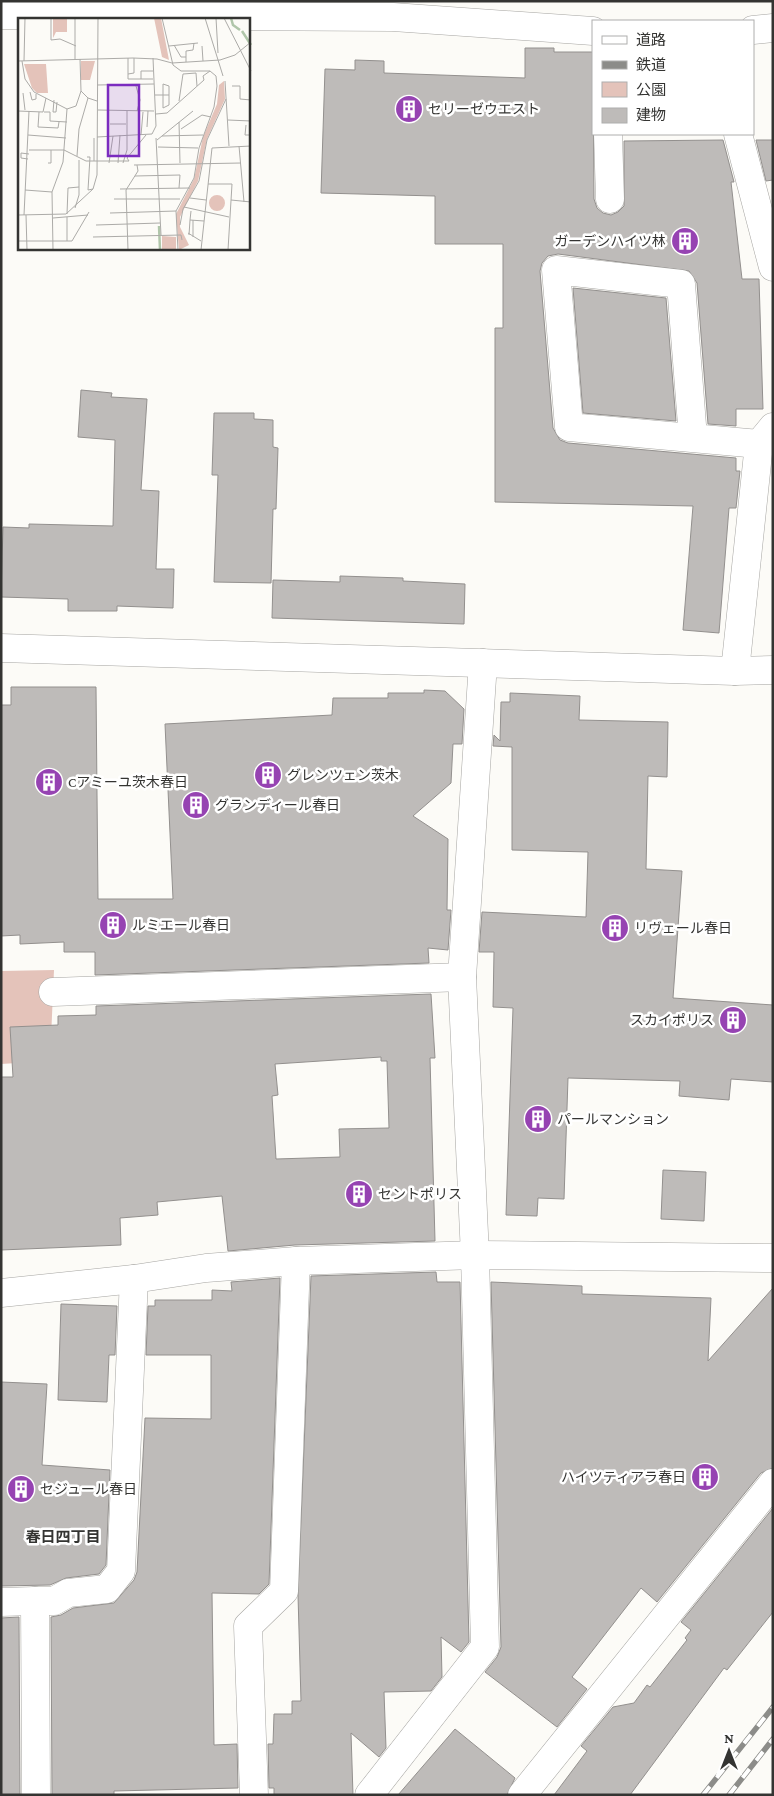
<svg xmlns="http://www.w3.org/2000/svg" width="774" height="1796" viewBox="0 0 774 1796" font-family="'Crimson Pro','Noto Sans JP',serif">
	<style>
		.green { fill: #e4c3ba }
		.building { fill: #bebbb9; stroke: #93908e; fill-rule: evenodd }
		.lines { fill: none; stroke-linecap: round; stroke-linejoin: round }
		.minor-casing { stroke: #a6a5a2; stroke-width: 29 }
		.minor { stroke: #fff; stroke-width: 28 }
		.rail-casing { stroke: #8c8c89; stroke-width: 5.5 }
		.rail { stroke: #fff; stroke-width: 4; stroke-dasharray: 11; stroke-linecap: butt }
		.labels { text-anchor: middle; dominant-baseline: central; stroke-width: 5; stroke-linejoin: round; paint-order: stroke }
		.poi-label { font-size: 14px; fill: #343432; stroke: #fff; text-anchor: start }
		.neighbourhood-label { font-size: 15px; font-weight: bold; fill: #343432; stroke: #fff }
		.inset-river { fill: none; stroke: #b0c6aa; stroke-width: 2.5 }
		.inset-road { fill: none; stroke: #acaba8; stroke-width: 1 }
		.view { fill: #7b2cbf; fill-opacity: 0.15; stroke: #7b2cbf; stroke-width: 2.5 }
		.inset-edge { fill: none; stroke: #343432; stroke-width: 2.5 }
	</style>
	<rect width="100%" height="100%" fill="#fcfbf7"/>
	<polygon class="green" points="54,970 50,1061 1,1064 1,971"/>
	<g class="building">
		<polygon points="525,48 554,48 554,52 593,52 594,199 597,208 603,213 611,215 618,212 624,206 624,141 723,140 734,182 731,182 742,279 759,279 763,409 736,409 736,426 708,424 697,283 689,271 558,254 548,256 542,263 540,271 553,428 560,440 568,443 736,458 736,471 740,471 736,508 729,508 719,633 683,630 693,506 495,502 495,328 503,328 503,244 435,244 435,196 321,193 325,69 355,70 355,60 384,61 384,73 525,78"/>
		<polygon points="756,140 773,140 773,180 766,181"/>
		<polygon points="573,288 666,298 676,421 583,413"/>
		<polygon points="81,390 112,393 111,397 147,399 141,490 159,491 156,569 174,569 173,608 117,606 117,611 68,611 68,599 1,597 3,527 29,528 29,524 113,526 115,440 78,437"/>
		<polygon points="214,413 254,413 254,419 273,420 273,447 278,448 276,509 273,509 271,583 214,582 218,475 212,475"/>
		<polygon points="340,576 403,578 403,581 465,584 464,624 272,618 273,580 340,582"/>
		<polygon points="11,687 96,687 98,899 173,899 165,724 332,715 333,698 388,698 388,693 424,693 424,690 445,691 464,709 462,744 453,744 451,783 413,816 448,839 447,910 451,910 448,950 428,948 429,963 95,975 95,952 64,952 64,942 20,944 20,935 1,936 1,705 11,705"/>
		<polygon points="510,693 580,696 579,720 668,722 667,777 648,776 646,869 682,871 673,998 773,1005 773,1082 731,1079 729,1100 679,1096 680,1081 568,1078 564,1199 538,1198 537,1216 506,1215 513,1008 493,1007 494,952 479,952 482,912 586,917 588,852 512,850 512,747 493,746 494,735 500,741 501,702 510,702"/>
		<path d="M431 994 435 1058H430L435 1241 295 1245 228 1251 222 1196 157 1202 158 1215 120 1218 121 1245 1 1250V1077H13L10 1027 58 1025V1016L96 1015V1006ZM381 1057V1061H387L389 1128 339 1129 340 1157 276 1159 272 1096 278 1095 275 1064Z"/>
		<polygon points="663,1170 706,1172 704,1221 661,1219"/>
		<polygon points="436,1272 437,1282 460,1282 469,1642 461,1652 441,1637 442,1677 431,1691 384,1692 386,1748 379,1757 351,1733 353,1795 274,1795 274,1788 269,1788 268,1744 273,1744 274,1714 292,1714 292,1701 301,1701 298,1595 311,1276"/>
		<polygon points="280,1278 269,1584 259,1594 212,1593 214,1745 237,1744 238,1788 114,1791 114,1795 52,1795 51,1617 61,1615 73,1608 114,1603 134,1580 137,1572 145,1418 211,1419 211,1355 146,1355 148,1306 155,1306 155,1300 212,1300 212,1290 232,1291 231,1282"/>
		<polygon points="491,1282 582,1286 582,1294 711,1298 708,1361 773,1288 773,1468 761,1473 657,1602 641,1588 572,1677 587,1689 557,1727 485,1672 497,1657 501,1647"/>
		<polygon points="61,1304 117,1306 115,1355 109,1355 107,1402 58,1400"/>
		<polygon points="1,1382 47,1384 42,1465 110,1470 106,1565 99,1574 66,1578 50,1585 1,1586"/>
		<polygon points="773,1508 773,1612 727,1670 724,1668 630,1795 554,1795 587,1751 581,1746 613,1707 634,1703 647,1685 650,1687 687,1640 685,1638 691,1630 681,1622"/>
		<polygon points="19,1617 20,1795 1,1795 1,1618"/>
		<polygon points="455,1729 515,1778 507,1795 398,1795"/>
	</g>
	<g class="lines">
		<g class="minor-casing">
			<g id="minor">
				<polyline points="1,15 393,17 593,31"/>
				<polyline points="753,30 773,28"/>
				<polyline points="608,134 610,199"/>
				<polyline points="738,134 773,267"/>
				<polyline points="693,438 681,284 556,270 569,427 759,444"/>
				<polyline points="1,648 735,671 773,670"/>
				<polyline points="735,671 759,444 773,427"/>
				<polyline points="53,992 462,977"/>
				<polyline points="1,1293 134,1279 206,1268 296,1261 475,1255 773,1258"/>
				<polyline points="1,1602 35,1601"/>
				<polyline points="36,1795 35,1601 54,1601 68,1593 107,1589 121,1571 134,1279"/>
				<polyline points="254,1795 248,1626 284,1591 296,1261"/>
				<polyline points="369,1795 485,1647 475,1255 462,977 483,663"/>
				<polyline points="522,1795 773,1483"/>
			</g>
		</g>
		<use href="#minor" class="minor"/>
		<g class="rail-casing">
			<g id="rail">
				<polyline points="703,1795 773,1707"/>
				<polyline points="729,1795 773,1739"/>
			</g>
		</g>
		<use href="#rail" class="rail"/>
	</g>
	<defs>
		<g id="building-disc" transform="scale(1.4375)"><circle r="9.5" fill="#9643b2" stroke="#fff"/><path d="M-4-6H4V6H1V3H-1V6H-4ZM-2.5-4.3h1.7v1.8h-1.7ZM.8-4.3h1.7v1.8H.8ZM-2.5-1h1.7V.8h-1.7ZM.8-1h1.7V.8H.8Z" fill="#fff"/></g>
	</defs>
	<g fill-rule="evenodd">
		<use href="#building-disc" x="409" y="109"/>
		<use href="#building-disc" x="685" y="241"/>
		<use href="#building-disc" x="268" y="775"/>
		<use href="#building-disc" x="49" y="782"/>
		<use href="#building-disc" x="196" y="805"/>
		<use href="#building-disc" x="113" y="925"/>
		<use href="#building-disc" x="615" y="928"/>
		<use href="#building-disc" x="733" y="1020"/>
		<use href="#building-disc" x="538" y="1119"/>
		<use href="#building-disc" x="359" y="1194"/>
		<use href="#building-disc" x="705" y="1477"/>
		<use href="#building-disc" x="21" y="1489"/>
	</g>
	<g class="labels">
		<g class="poi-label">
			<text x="428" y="109">セリーゼウエスト</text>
			<text x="666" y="241" text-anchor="end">ガーデンハイツ林</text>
			<text x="287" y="775">グレンツェン茨木</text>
			<text x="68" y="782">Cアミーユ茨木春日</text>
			<text x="215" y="805">グランディール春日</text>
			<text x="132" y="925">ルミエール春日</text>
			<text x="634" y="928">リヴェール春日</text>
			<text x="714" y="1020" text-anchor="end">スカイポリス</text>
			<text x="557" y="1119">パールマンション</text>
			<text x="378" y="1194">セントポリス</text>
			<text x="686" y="1477" text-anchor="end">ハイツティアラ春日</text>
			<text x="40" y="1489">セジュール春日</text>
		</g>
		<g class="neighbourhood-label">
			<text x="63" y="1537">春日四丁目</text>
		</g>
	</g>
	<g transform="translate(18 18)">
		<rect width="232" height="232" fill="#fcfbf7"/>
		<path d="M35 0H49V14H38L35 20ZM136 0H143L151 42 144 39ZM63 43H77L72 62H63ZM6 46H28L30 75H19L14 70ZM206 63 207 81 189 121 180 163 162 199V209L171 227 161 232 158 196 176 161 185 119 199 86 201 67ZM191 185a8 8 0 1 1 16 0a8 8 0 1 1-16 0ZM144 218 158 219V232H144Z" fill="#e4c3ba"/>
		<path class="inset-river" d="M213 0 215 7 222 12M224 13 233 27M141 208 142 232"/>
		<path class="inset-road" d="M33 0V22L42 21 58 28M144 0 155 47 163 53H192L198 58 199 68 196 89 181 130 176 160 158 193 160 232M187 0 205 58M198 0 200 35M206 0 233 53M156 27 163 39H168M151 28 180 25M184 28 185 43M110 40V61H135M57 41V0M0 43 115 40 139 41 154 45 202 42 217 37 233 24M4 43 7 61 16 74 49 91 58 88 63 73 62 41M6 43 7 0M168 44V33L175 32 176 25M110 56 116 55V40M123 61V53H135M207 63 211 128M79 67 136 66M118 68 122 82 119 93M214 68H222V81L233 82M63 73 70 80 79 83M12 74 14 82 18 81V76M5 75 7 92M137 77H151V87L145 90V66L151 68V77M36 82 35 94H38L39 84M161 83 165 56 178 55 179 68M80 92 136 93M0 93 25 94 28 80M21 94 20 109 40 110 41 104M26 94H32V103L49 104M138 96 149 95 186 62 185 58 192 53M210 102 233 103M161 104 162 145M92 106H108M228 107 227 117H233M129 109 130 93M163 111 184 97 193 99M10 117 48 120M123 117 125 94M144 118 185 117M79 119 134 116 138 108 135 40M138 120 143 217M139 122 175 93M221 128 226 184M140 129 180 130M11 132H46L68 143H111M59 138 61 111 70 80M69 139H72L70 172 75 171M10 141 3 140V135L11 136M76 143V120M111 143 109 140 128 117M30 145H33V132M91 145 95 118M100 145 102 117M105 145 109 132V93M116 147 223 145M117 158 162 157 161 170M190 166H214L210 232M102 171 172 170M7 172 34 174M172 180 188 182M96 181H162M213 182 233 184M166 189 211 199M57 190 61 177V142M173 193 172 202 186 203M92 195 158 193M49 196 50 170 61 169M0 197 48 196 75 171 79 157 80 0M6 197 11 93M8 197 9 232M49 199V223M35 200 70 197M175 202V219M78 207 142 205M162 207 165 191 181 163 189 122 208 81M170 215 183 223M171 217 172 202M75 219 163 217 164 222M0 223H54L71 194M35 232 34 174 45 144 49 91M110 232 108 172 120 153 119 147M183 232 194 130 233 128"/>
		<path class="view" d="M90 67H121V138H90Z"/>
		<rect width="232" height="232" class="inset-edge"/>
	</g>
	<rect width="774" height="1796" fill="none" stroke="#343432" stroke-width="5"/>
	<rect x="592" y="20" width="162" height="115" fill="#ffffff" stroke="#aeaead"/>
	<rect x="602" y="36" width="25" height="8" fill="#ffffff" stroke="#aeaead"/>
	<text x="636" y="45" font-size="15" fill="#343432">道路</text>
	<rect x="602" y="61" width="25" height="8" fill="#8c8c89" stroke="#aeaead"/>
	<text x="636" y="70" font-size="15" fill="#343432">鉄道</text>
	<rect x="602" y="82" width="25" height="15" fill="#e4c3ba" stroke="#aeaead"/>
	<text x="636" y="95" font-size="15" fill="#343432">公園</text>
	<rect x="602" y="108" width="25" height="15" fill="#bebbb9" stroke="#aeaead"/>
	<text x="636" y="120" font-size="15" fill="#343432">建物</text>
	<g transform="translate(729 1751)" stroke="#ffffff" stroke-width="4" paint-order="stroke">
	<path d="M0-4L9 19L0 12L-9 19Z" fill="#343432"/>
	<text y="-8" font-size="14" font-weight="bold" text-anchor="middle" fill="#343432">N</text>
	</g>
</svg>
